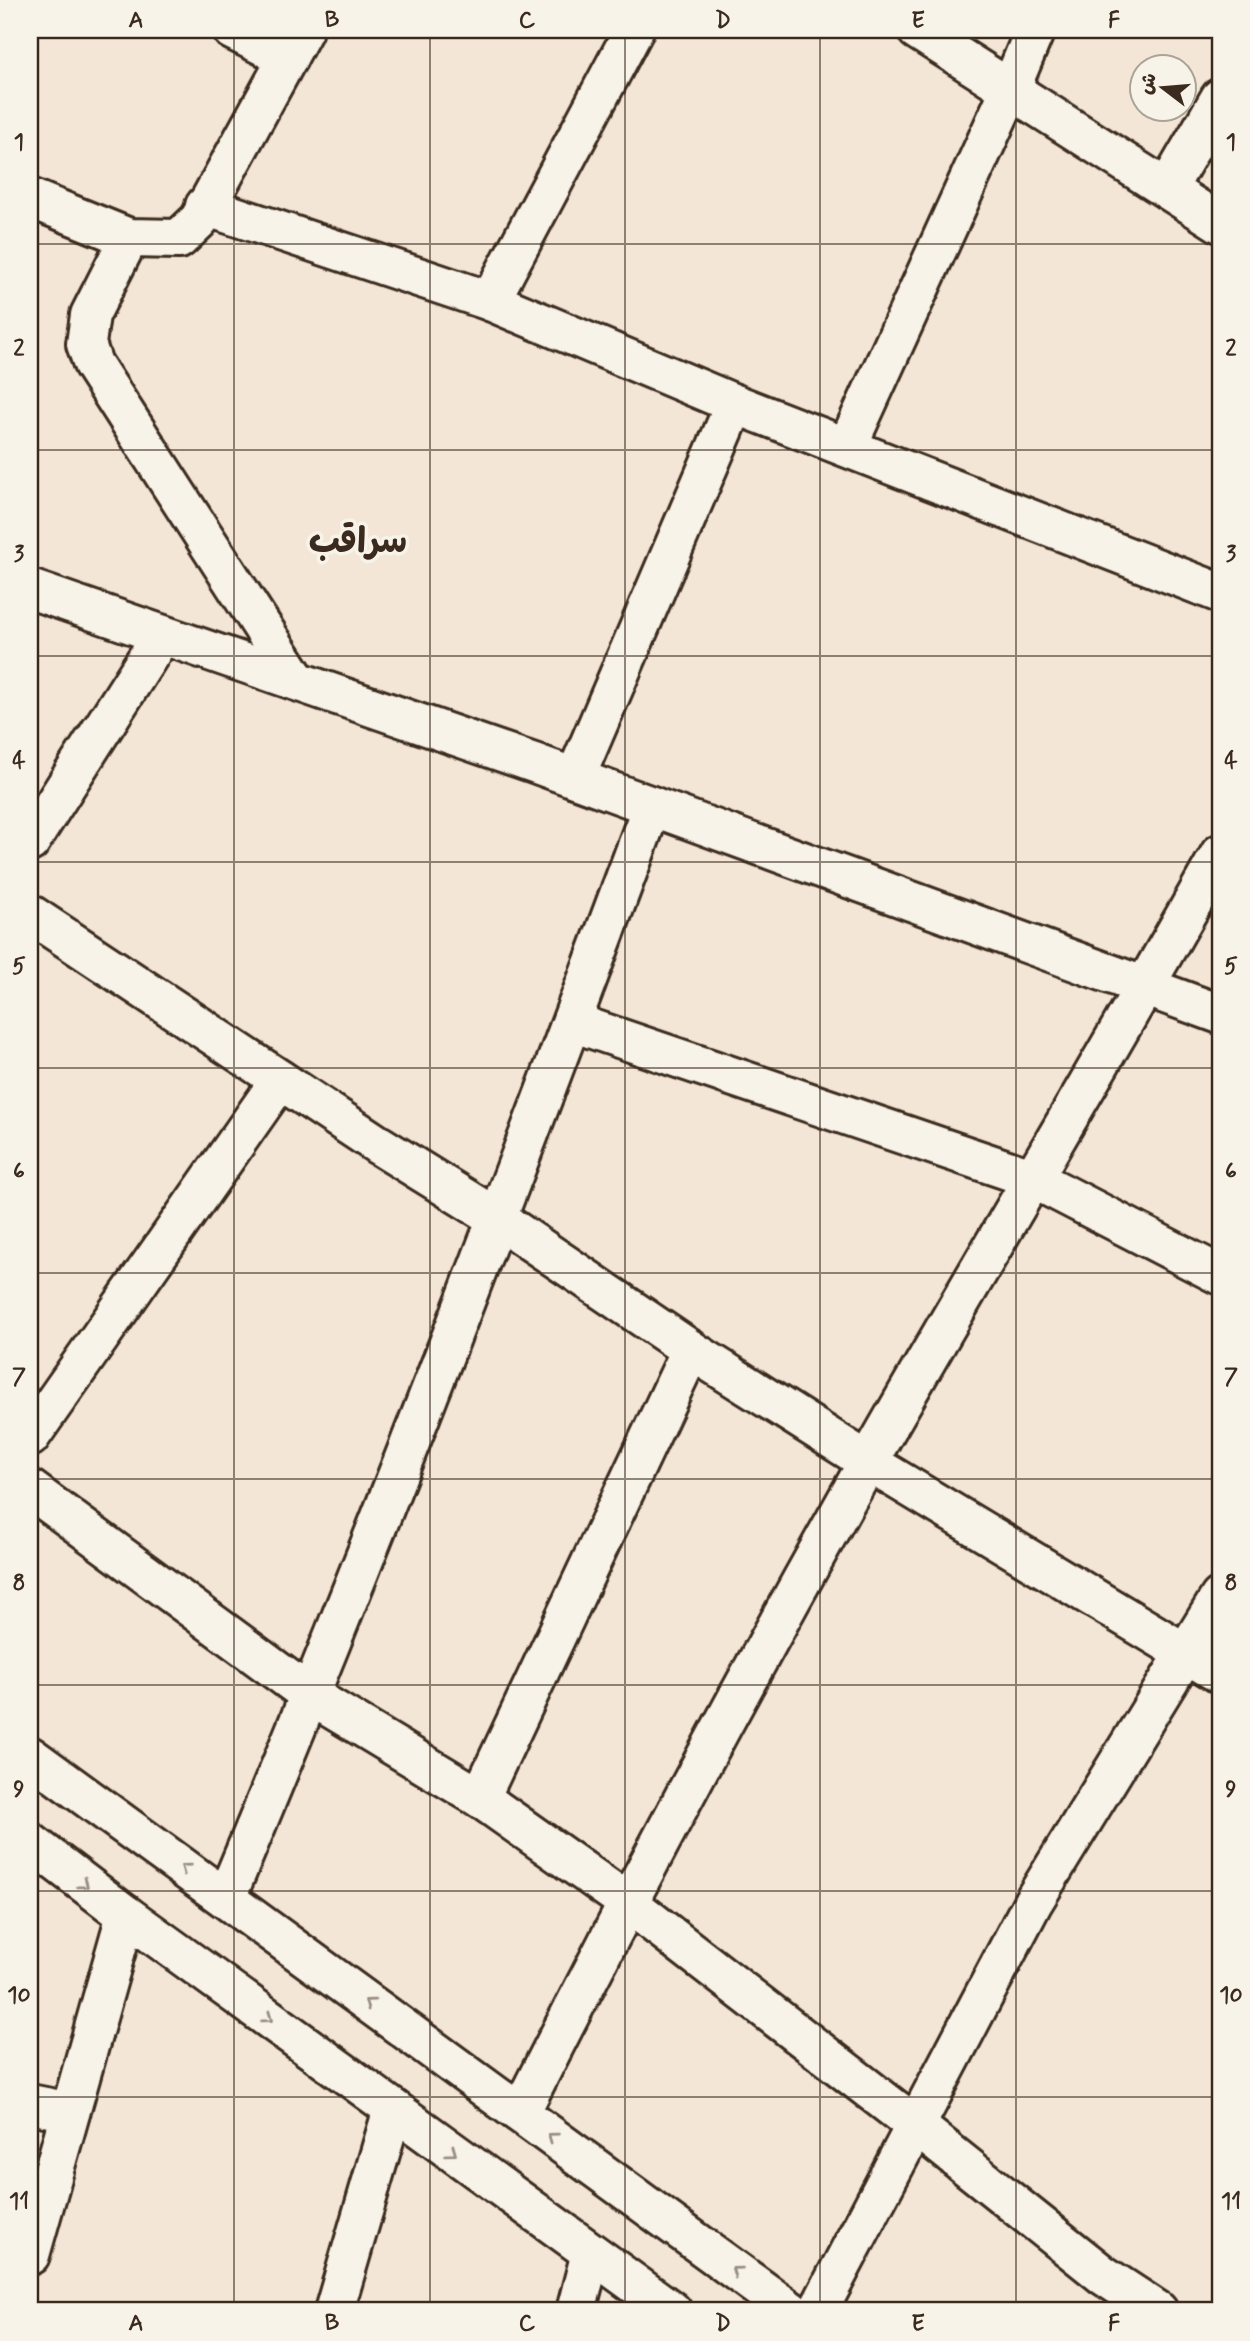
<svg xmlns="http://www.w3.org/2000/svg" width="1250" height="2341" viewBox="0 0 1250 2341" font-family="Mynerve,'Playpen Sans Arabic',sans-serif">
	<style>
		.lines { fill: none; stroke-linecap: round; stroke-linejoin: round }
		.minor-casing { stroke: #3b2a1e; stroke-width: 44 }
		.tertiary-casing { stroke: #3b2a1e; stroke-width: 44 }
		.primary-casing { stroke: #3b2a1e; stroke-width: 44 }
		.minor { stroke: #f7f3e8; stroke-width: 38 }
		.tertiary { stroke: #f7f3e8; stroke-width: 38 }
		.primary { stroke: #f7f3e8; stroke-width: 38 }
		.oneway { stroke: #998e83 }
		.grid { fill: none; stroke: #3b2a1e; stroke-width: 2; stroke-opacity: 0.55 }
		.labels { text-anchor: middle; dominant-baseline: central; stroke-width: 7; stroke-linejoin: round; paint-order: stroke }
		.district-label { font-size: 35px; font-weight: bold; fill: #3b2a1e; stroke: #f7f3e8 }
		.neatline { fill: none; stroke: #3b2a1e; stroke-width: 2.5 }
		.grid-label { font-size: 23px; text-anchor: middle; font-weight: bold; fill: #3b2a1e }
	</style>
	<rect width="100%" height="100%" fill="#f3e6d7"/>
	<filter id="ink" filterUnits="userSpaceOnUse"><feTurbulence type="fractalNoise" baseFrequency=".0143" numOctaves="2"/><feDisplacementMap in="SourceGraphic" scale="14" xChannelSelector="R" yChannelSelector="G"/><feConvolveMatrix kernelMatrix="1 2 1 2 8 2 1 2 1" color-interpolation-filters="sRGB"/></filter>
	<g filter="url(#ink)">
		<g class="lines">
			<g class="minor-casing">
				<g id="minor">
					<polyline points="232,30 288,58"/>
					<polyline points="1167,189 1220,98"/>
					<polyline points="30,198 129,238 179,239 199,220 303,30"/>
					<polyline points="205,206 490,301 735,404 1220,593"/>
					<polyline points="129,238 90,315 86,344 93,364 297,681"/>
					<polyline points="490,301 634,30"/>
					<polyline points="847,447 1010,90 1035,30"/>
					<polyline points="30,589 534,763 1220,1014"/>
					<polyline points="575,778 735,404"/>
					<polyline points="30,842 162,635"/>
					<polyline points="30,914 377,1144 498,1219 691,1350 868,1462 1220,1674"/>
					<polyline points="572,1022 1034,1179 1220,1275"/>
					<polyline points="30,1437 280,1080"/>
					<polyline points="30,1489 311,1696 480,1798 691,1350"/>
					<polyline points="480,1798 627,1902 915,2125 1103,2275 1158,2311"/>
					<path d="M226 1898C377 1538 516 1172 652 806"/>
					<polyline points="30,2104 70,2112"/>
					<path d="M520 2113C631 1893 747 1676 868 1462 984 1258 1106 1058 1220 854"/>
					<polyline points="30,2255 126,1915"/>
					<polyline points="334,2311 393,2109"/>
					<polyline points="576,2311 591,2253"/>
					<polyline points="818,2311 1033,1902 1220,1597"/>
				</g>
			</g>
			<g class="tertiary-casing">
				<polyline id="tertiary" points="917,30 1220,223"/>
			</g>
			<g class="primary-casing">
				<g id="primary">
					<polyline points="30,1756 791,2311"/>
					<polyline points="30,1842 126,1915 672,2311"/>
				</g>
			</g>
			<use href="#minor" class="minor"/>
			<use href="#tertiary" class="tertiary"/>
			<use href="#primary" class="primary"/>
		</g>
		<defs><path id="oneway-chevron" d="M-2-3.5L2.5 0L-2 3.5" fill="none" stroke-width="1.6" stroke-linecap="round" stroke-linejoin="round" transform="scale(1.75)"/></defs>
		<g class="oneway">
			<use href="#oneway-chevron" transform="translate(185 1868) rotate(-144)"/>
			<use href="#oneway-chevron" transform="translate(84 1884) rotate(37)"/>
			<use href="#oneway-chevron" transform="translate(369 2003) rotate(-144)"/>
			<use href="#oneway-chevron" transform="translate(268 2018) rotate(36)"/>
			<use href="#oneway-chevron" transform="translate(552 2137) rotate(-144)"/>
			<use href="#oneway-chevron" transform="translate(452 2152) rotate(36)"/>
			<use href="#oneway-chevron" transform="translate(736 2271) rotate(-144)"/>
		</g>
	</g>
	<path class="grid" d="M234 30V2311M430 30V2311M625 30V2311M820 30V2311M1016 30V2311M30 244H1220M30 450H1220M30 656H1220M30 862H1220M30 1068H1220M30 1273H1220M30 1479H1220M30 1685H1220M30 1891H1220M30 2097H1220"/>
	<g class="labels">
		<g class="district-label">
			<text x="358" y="542">سراقب</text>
		</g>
	</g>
	<rect width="1250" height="2341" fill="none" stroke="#f7f3e8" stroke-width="77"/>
	<g transform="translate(1163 88) rotate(286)"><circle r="33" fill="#f7f3e8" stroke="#aca397" stroke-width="2"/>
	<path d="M0-5L12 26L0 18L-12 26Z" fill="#3b2a1e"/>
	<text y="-10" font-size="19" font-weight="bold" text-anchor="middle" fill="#3b2a1e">ش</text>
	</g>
	<rect x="38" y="38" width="1174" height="2264" class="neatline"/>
	<g class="grid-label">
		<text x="136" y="27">A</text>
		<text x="332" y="27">B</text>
		<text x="527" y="27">C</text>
		<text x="723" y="27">D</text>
		<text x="918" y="27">E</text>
		<text x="1114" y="27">F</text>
		<text x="19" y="149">1</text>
		<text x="1231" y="149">1</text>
		<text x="19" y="355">2</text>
		<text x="1231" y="355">2</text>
		<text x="19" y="561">3</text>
		<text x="1231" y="561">3</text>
		<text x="19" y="767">4</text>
		<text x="1231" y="767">4</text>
		<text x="19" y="973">5</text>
		<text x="1231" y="973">5</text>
		<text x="19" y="1178">6</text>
		<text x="1231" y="1178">6</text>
		<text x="19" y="1384">7</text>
		<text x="1231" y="1384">7</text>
		<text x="19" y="1590">8</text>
		<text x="1231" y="1590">8</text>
		<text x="19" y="1796">9</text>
		<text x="1231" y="1796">9</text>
		<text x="19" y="2002">10</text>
		<text x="1231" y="2002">10</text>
		<text x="19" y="2208">11</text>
		<text x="1231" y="2208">11</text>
		<text x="136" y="2330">A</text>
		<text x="332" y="2330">B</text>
		<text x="527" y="2330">C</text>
		<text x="723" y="2330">D</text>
		<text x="918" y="2330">E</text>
		<text x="1114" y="2330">F</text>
	</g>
</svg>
